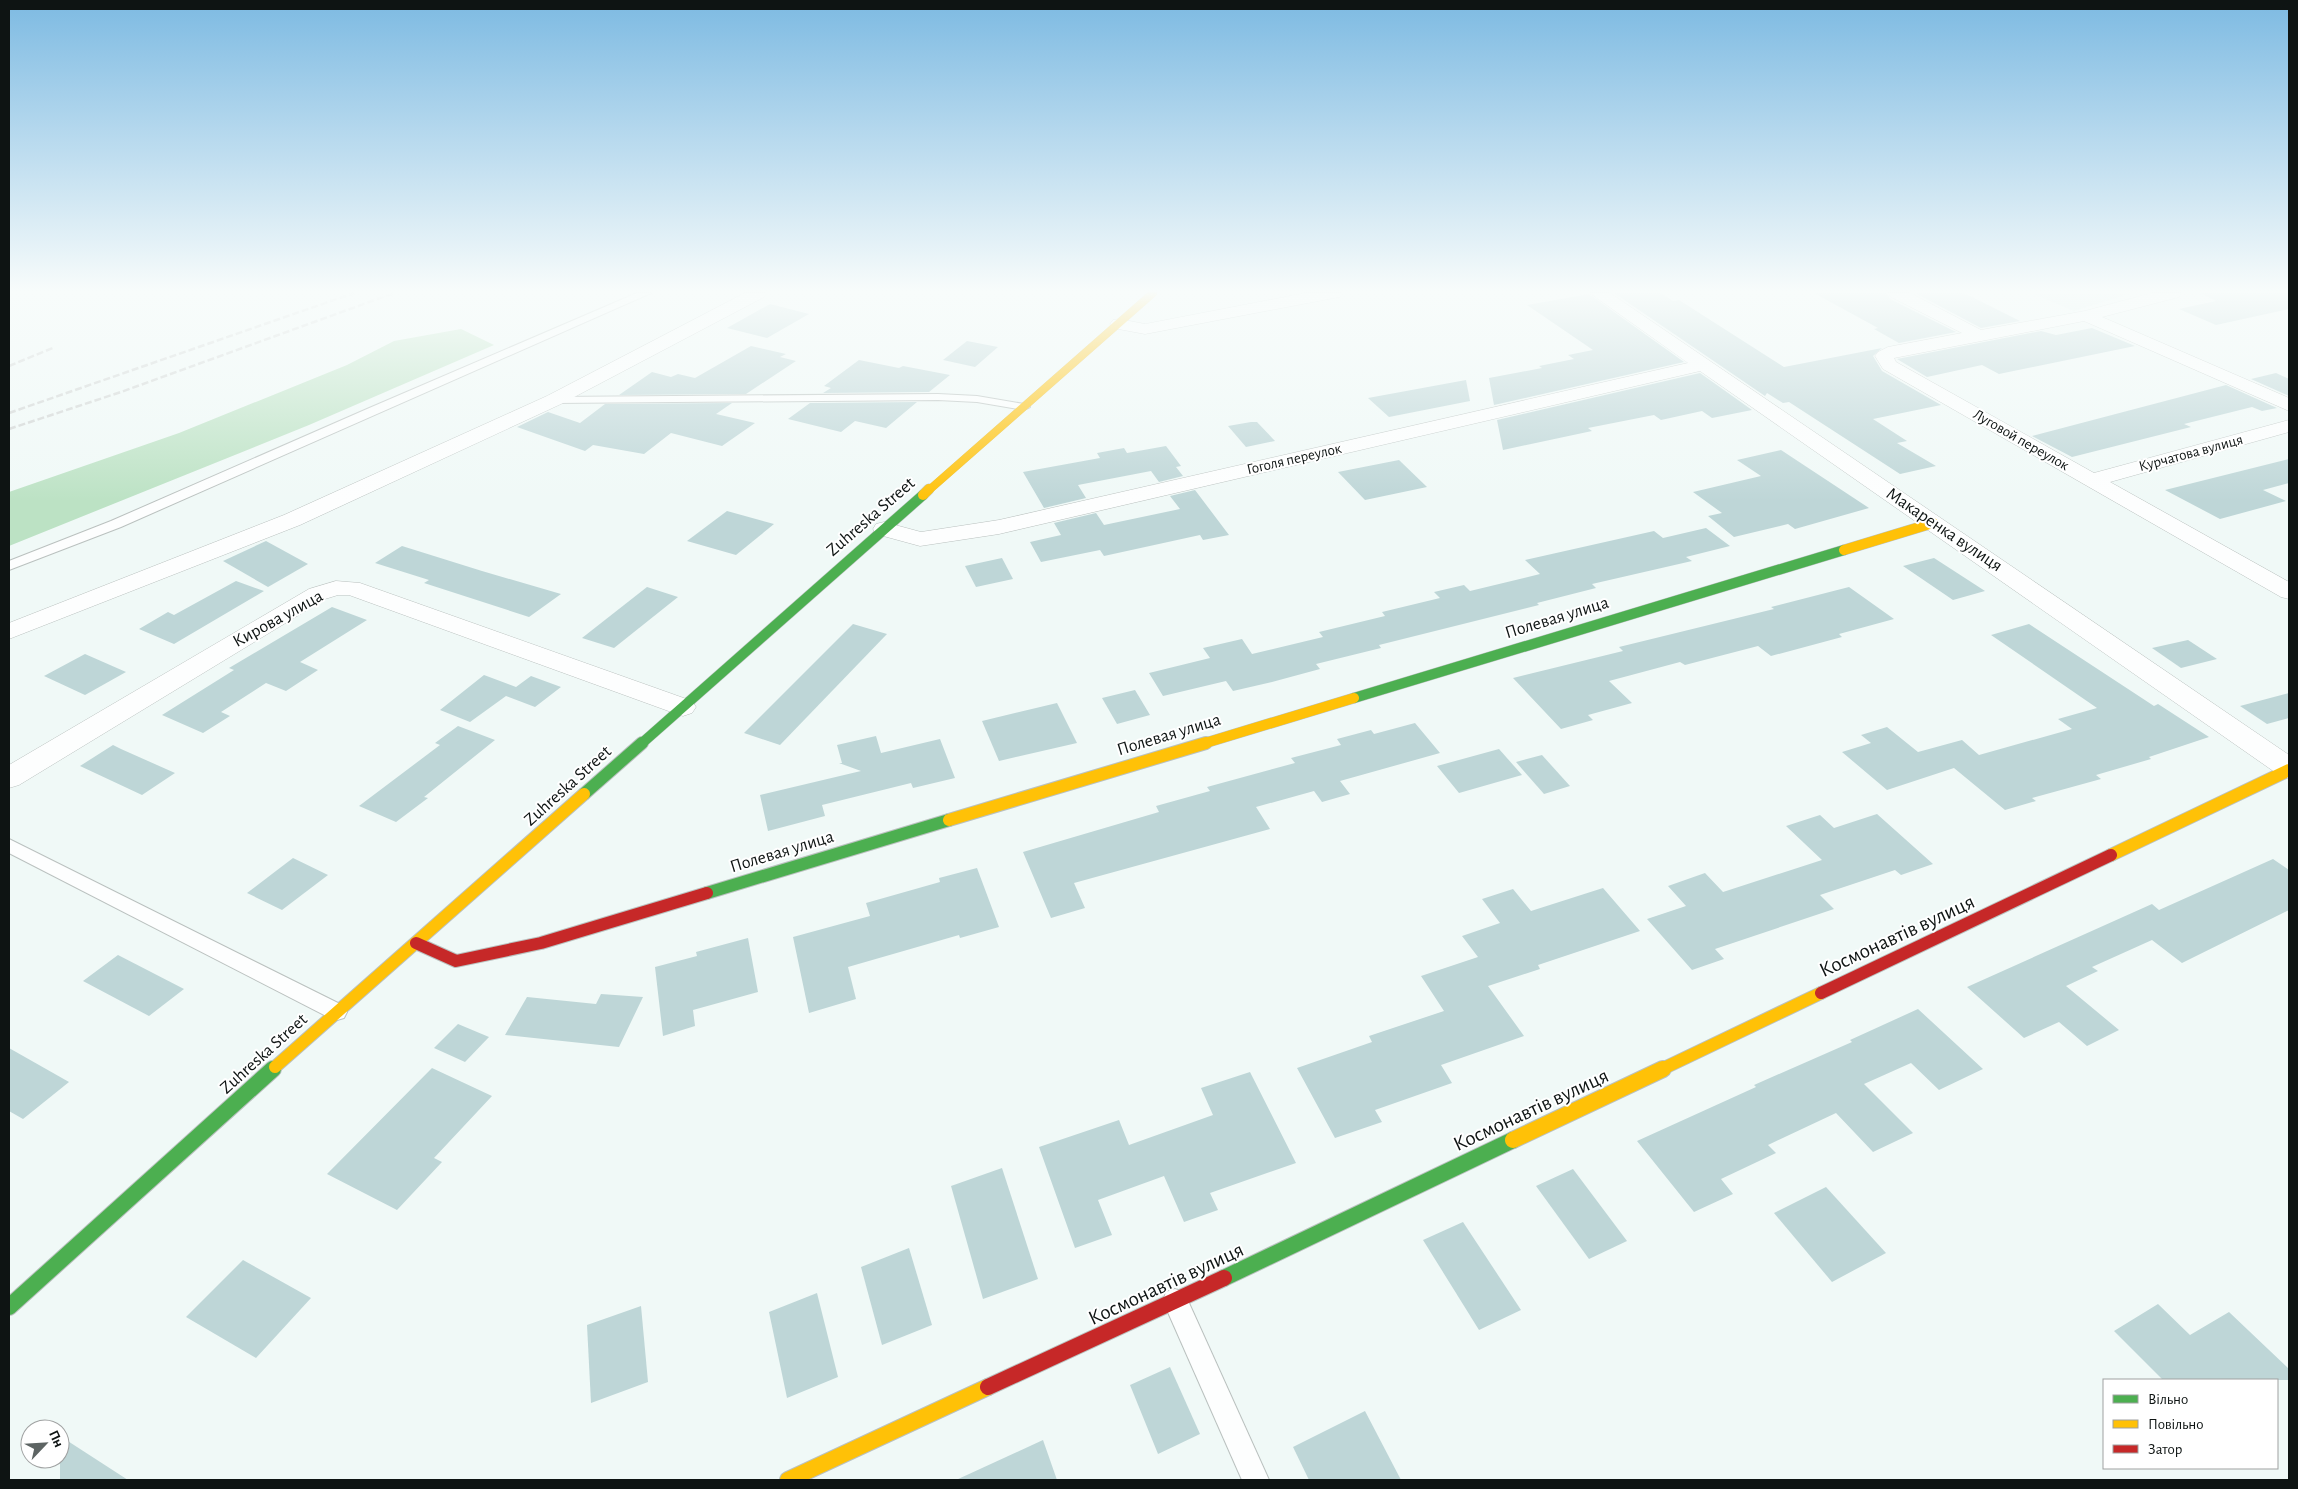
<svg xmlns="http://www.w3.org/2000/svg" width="2298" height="1489" viewBox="0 0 2298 1489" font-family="'Alegreya Sans',sans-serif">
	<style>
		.built { fill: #dbeeeb }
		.forest { fill: #bce2c4 }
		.building { fill: #bed6d7 }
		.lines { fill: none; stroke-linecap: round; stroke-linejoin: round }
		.lane-casing { stroke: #bac1bf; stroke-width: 2 }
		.street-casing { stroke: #bac1bf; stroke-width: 1 }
		.fast-far2-casing { stroke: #bac1bf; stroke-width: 11 }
		.fast-far1-casing { stroke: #bac1bf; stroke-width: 14 }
		.fast-casing { stroke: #bac1bf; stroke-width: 18 }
		.slow-far3-casing { stroke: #bac1bf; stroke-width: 8 }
		.slow-far2-casing { stroke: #bac1bf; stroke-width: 11 }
		.slow-far1-casing { stroke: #bac1bf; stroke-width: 14 }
		.slow-casing { stroke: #bac1bf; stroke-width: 18 }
		.jam-far1-casing { stroke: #bac1bf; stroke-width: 14 }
		.jam-casing { stroke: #bac1bf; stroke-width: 18 }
		.lane { fill: #fdfefe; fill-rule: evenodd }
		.street { fill: #fdfefe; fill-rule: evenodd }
		.fast-far2 { stroke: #4caf50; stroke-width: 10 }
		.fast-far1 { stroke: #4caf50; stroke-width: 12 }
		.fast { stroke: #4caf50; stroke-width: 16 }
		.slow-far3 { stroke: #ffc107; stroke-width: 8 }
		.slow-far2 { stroke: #ffc107; stroke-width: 10 }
		.slow-far1 { stroke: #ffc107; stroke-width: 12 }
		.slow { stroke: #ffc107; stroke-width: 16 }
		.jam-far1 { stroke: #c62828; stroke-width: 12 }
		.jam { stroke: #c62828; stroke-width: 16 }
		.rail { stroke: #d0d3d2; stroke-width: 2.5; stroke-dasharray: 7 3; stroke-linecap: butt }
		.labels { text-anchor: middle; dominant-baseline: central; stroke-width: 4; stroke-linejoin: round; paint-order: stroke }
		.far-street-label { font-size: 15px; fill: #0e1413; stroke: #fff }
		.street-label { font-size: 18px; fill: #0e1413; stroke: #fff }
		.near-street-label { font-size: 21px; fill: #0e1413; stroke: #fff }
	</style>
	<rect width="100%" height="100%" fill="#f0f9f7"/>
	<polygon class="built" points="2031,293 2132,293 2074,311"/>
	<polygon class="forest" points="461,329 494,345 309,425 9,546 9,492 179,433 347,365 394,341"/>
	<g class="building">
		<polygon points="1614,293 1661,293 1673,301 1679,300 1784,367 1882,348 1873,356 1882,371 1941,405 1873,419 1907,441 1897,443 1936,466 1900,474 1789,402 1783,403 1767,393 1765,396"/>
		<polygon points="1814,293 1887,293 1890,299 1956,332 1899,343 1874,329 1878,328"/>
		<polygon points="1915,293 1964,293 2020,321 1981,328"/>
		<polygon points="2200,293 2289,293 2289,309 2216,325 2179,309 2216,301"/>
		<polygon points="1589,294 1684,362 1494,405 1489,378 1542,368 1539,366 1574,359 1568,355 1593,350 1527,305"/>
		<polygon points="770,304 809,314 767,338 727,328"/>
		<polygon points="2092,328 2135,346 1999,374 1982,365 1927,377 1897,359 2041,331 2056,335"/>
		<polygon points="967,341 998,347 975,367 943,360"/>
		<polygon points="751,346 786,354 780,357 796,361 746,394 619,395 652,372 671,377 678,374 695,378"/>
		<polygon points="859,360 899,368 903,366 950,375 929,392 823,393 831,388 824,386"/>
		<polygon points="1700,373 1752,410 1712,418 1702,411 1661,420 1654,415 1588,428 1592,431 1503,450 1497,420"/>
		<polygon points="2276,373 2289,379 2289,396 2251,379"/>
		<polygon points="1466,380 1470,401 1389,417 1368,398"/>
		<polygon points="2226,385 2277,408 2262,411 2252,407 2184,424 2191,427 2072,457 2032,436"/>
		<polygon points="917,402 886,428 855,421 841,432 788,419 810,403"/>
		<polygon points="732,403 716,414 755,423 722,446 671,433 644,454 593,445 585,451 517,427 548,412 580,423 605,404"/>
		<polygon points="1251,422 1257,422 1275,441 1246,447 1228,426"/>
		<polygon points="1166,446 1181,466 1176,467 1183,476 1159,482 1151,471 1078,485 1086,498 1044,508 1023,472 1100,458 1097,453 1124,448 1127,453"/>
		<polygon points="1781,450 1869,508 1795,529 1788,524 1734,537 1708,516 1722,513 1693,492 1761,476 1737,460"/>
		<polygon points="2289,459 2289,483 2263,490 2286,501 2220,519 2165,490"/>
		<polygon points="1399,460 1427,487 1365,500 1338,472"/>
		<polygon points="1195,490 1229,535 1203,540 1200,535 1104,556 1100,550 1041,562 1030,542 1061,535 1054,523 1096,513 1104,525 1180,509 1170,496"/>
		<polygon points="727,511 774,524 736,555 687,541"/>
		<polygon points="1706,528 1730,546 1686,557 1692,561 1592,584 1596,588 1537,603 1539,605 1379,645 1381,648 1316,664 1320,669 1272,682 1233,691 1226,681 1163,696 1149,673 1210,658 1203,648 1242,639 1252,654 1323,637 1319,632 1385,616 1382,612 1440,598 1434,592 1464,585 1470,591 1540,574 1525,560 1654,531 1663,538"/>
		<polygon points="266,541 308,564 268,587 223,561"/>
		<polygon points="402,546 482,571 561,594 529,617 424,583 429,580 375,563"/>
		<polygon points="1002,558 1013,579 976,587 965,566"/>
		<polygon points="1934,558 1985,591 1953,600 1903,566"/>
		<polygon points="236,581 264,591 174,644 139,629 168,612 174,615"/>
		<polygon points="647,587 678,597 614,648 582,638"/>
		<polygon points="1849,587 1894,619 1839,634 1842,637 1771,656 1758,646 1685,665 1680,662 1609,681 1632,703 1588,715 1593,720 1561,729 1513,678 1623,651 1619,647 1774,609 1771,607"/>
		<polygon points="332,607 367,620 300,662 318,670 286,691 266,683 221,712 230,716 203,733 162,715 234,670 229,668"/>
		<polygon points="853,624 887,634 780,745 744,733"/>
		<polygon points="2029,624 2154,706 2158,704 2209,737 2149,757 2151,759 2096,775 2101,779 2032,798 2036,801 2005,810 1954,768 1887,790 1842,752 1871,743 1861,735 1887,727 1918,752 1962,740 1979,755 2072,729 2058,719 2097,708 1991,635"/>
		<polygon points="2188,640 2217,659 2181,668 2152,648"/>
		<polygon points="85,654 126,672 85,695 44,676"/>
		<polygon points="484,675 516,687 531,676 561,687 535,707 506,696 470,722 440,710"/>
		<polygon points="1135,690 1150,715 1117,724 1102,698"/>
		<polygon points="2289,693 2289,718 2267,724 2240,706"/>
		<polygon points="1057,703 1077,743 999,761 982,721"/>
		<polygon points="1415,723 1440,753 1340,781 1350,794 1322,802 1314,791 1256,807 1270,829 1074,883 1085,908 1051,918 1023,852 1159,812 1156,806 1210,791 1207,787 1295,763 1291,758 1341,745 1337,739 1371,730 1374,734"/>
		<polygon points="458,726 495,740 424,797 428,798 396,822 359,806 440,745 435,743"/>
		<polygon points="876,736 881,753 940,739 955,778 913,788 911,783 822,805 825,816 768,831 760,795 861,771 839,763 842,763 837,745"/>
		<polygon points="113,745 121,749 175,773 142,795 80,766"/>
		<polygon points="1499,749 1522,775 1459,793 1437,766"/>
		<polygon points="1542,755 1570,786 1544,794 1516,762"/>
		<polygon points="1877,814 1933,864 1901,875 1895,870 1820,895 1834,909 1715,949 1724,959 1692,970 1647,919 1686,906 1668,886 1705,873 1723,892 1822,860 1786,826 1820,815 1834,828"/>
		<polygon points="293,858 328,875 282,910 247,893"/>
		<polygon points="2273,859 2289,870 2289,910 2182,963 2152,940 2092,967 2098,971 2066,986 2119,1030 2087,1046 2059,1022 2024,1038 1967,987 2152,904 2159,910"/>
		<polygon points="977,868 999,927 960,938 959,935 848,967 856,999 809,1013 793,937 870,916 866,903 940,882 939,878"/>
		<polygon points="1603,888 1640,931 1538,965 1540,969 1488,986 1524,1036 1441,1065 1452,1083 1375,1110 1382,1122 1335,1138 1297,1068 1372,1042 1369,1036 1444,1011 1421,976 1478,957 1462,936 1500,923 1482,899 1513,889 1531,911"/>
		<polygon points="748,938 758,992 693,1010 695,1026 663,1036 655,967 697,956 696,952"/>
		<polygon points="118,955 184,989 149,1016 83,981"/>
		<polygon points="601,994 643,997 619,1047 505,1035 527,997 596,1004"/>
		<polygon points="1918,1009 1983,1069 1939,1090 1911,1063 1864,1084 1913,1133 1873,1152 1836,1113 1768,1145 1776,1153 1721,1179 1733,1194 1694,1212 1637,1141 1756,1087 1754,1085 1852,1042 1850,1040"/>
		<polygon points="458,1024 489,1037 465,1062 434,1048"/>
		<polygon points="9,1048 69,1082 23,1119 9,1111"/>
		<polygon points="432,1068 492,1096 434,1158 442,1162 397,1210 327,1174"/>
		<polygon points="1250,1072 1296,1163 1210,1193 1218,1210 1184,1222 1164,1176 1098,1200 1112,1235 1075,1248 1039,1147 1119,1120 1129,1145 1213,1115 1201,1088"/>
		<polygon points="1002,1168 1038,1279 983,1299 951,1186"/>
		<polygon points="1573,1169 1627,1241 1589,1259 1536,1186"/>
		<polygon points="1826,1187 1886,1253 1832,1282 1774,1213"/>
		<polygon points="1463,1222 1521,1310 1479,1330 1423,1240"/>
		<polygon points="909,1248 932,1325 882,1345 861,1267"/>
		<polygon points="243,1260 311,1298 256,1358 186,1317"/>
		<polygon points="817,1293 838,1377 787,1398 769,1312"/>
		<polygon points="2158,1304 2190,1335 2229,1312 2289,1369 2289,1380 2163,1380 2114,1331"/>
		<polygon points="641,1306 648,1382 591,1403 587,1325"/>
		<polygon points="1170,1367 1200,1434 1158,1454 1130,1385"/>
		<polygon points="1365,1411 1401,1480 1309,1480 1293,1447"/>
		<polygon points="60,1436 128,1480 60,1480"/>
		<polygon points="1043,1440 1057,1480 956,1480"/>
	</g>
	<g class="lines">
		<g class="lane-casing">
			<g id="lane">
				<polygon points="637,293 651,293 121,527 9,570 9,561 111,521 367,409"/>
				<polygon points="938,394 977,396 1024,404 1030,407 1024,410 977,402 938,400 554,403 548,400 554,397"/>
				<polygon points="9,839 344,1006 347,1012 344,1018 337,1020 330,1018 9,853"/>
				<polygon points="1175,1289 1184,1292 1269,1480 1242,1480 1163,1301 1166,1292"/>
			</g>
		</g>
		<g class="street-casing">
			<g id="street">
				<polygon points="745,293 766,293 764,297 561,404 300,525 9,639 9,623 284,515 547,396"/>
				<polygon points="1306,293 1342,293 1340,297 1334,298 1145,334 1113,328 1110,324 1113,320 1119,319 1145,324"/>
				<polygon points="1590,293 1610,293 2289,755 2289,778 2279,775 1700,371 999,534 920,546 876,534 873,529 876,524 884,522 921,532 999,520 1688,363"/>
				<polygon points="1889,293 1910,293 1981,330 2085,311 2152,293 2181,293 2179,297 2102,317 2289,398 2289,411 2084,321 1894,358 1896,362 2094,473 2289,420 2289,432 2110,482 2289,582 2289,599 2281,597 1883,369 1875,356 1878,352 1888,347 1962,333 1891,297"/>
				<polygon points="336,581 360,583 692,701 696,707 692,713 683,716 674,713 349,595 338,595 325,599 19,785 9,788 9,765 309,589"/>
			</g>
		</g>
		<g class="fast-far2-casing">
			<g id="fast-far2">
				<polyline points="1354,698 1844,550"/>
				<polyline points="641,744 923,495"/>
			</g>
		</g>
		<g class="fast-far1-casing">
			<g id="fast-far1">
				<polyline points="584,794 642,743"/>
				<polyline points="707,893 949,820"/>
				<polyline points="272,1070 275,1067"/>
			</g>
		</g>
		<g class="fast-casing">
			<g id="fast">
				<polyline points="1224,1278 1513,1140"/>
				<polyline points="9,1307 273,1069"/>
			</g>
		</g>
		<g class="slow-far3-casing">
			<polyline id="slow-far3" points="928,491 1153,293"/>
		</g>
		<g class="slow-far2-casing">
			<g id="slow-far2">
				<polyline points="923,495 929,489"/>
				<polyline points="1844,550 1933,523"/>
				<polyline points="1202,744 1354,698"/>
			</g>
		</g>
		<g class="slow-far1-casing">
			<g id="slow-far1">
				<polyline points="949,820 1206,743"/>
				<polyline points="2111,855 2289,770"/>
				<polyline points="275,1067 584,794"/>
				<polyline points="1660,1070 1821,993"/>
			</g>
		</g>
		<g class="slow-casing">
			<g id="slow">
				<polyline points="1513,1140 1663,1069"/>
				<polyline points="788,1480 988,1387"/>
			</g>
		</g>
		<g class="jam-far1-casing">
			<g id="jam-far1">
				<polyline points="416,943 456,961 541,943 707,893"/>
				<polyline points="1821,993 2111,855"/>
			</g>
		</g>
		<g class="jam-casing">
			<polyline id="jam" points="988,1387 1224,1278"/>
		</g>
		<use href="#lane" class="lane"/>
		<use href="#street" class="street"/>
		<use href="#fast-far2" class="fast-far2"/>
		<use href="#fast-far1" class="fast-far1"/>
		<use href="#fast" class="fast"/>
		<use href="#slow-far3" class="slow-far3"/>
		<use href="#slow-far2" class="slow-far2"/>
		<use href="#slow-far1" class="slow-far1"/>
		<use href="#slow" class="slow"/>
		<use href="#jam-far1" class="jam-far1"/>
		<use href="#jam" class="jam"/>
		<g class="rail">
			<polyline points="9,366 55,347"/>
			<polyline points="9,413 354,293"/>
			<polyline points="9,429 121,392 394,293"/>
		</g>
	</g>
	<linearGradient id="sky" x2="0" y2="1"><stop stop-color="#7dbae2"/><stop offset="0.58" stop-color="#f8fcfb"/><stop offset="1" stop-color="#f8fcfb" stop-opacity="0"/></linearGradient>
	<rect width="2298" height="502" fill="url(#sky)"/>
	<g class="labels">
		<g class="far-street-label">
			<text transform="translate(2021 440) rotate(30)">Луговой переулок</text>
			<text transform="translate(2191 453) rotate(-15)">Курчатова вулиця</text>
			<text transform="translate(1294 459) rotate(-13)">Гоголя переулок</text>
		</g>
		<g class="street-label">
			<text transform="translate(871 517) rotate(-41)">Zuhreska Street</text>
			<text transform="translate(1944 530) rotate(34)">Макаренка вулиця</text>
			<text transform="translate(1557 618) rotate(-17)">Полевая улица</text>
			<text transform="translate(278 619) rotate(-29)">Кирова улица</text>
			<text transform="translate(1169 735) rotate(-17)">Полевая улица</text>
			<text transform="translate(568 786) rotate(-42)">Zuhreska Street</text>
			<text transform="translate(782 852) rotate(-17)">Полевая улица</text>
			<text transform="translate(264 1054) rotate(-42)">Zuhreska Street</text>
		</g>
		<g class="near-street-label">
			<text transform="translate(1897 936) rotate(-25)">Космонавтів вулиця</text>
			<text transform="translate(1531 1110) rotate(-25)">Космонавтів вулиця</text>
			<text transform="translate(1166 1284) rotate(-25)">Космонавтів вулиця</text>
		</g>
	</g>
	<rect width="2298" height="1489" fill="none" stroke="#0e1413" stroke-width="20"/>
	<rect x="2103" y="1379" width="175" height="90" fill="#ffffff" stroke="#9fa1a1"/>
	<rect x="2113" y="1395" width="25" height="8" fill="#4caf50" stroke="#9fa1a1"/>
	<text x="2148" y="1404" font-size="15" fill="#0e1413">Вільно</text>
	<rect x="2113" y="1420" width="25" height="8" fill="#ffc107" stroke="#9fa1a1"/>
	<text x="2148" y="1429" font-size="15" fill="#0e1413">Повільно</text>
	<rect x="2113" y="1445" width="25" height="8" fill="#c62828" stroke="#9fa1a1"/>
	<text x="2148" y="1454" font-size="15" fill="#0e1413">Затор</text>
	<g transform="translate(45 1444) rotate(65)"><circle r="24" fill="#ffffff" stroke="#9fa1a1"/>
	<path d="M0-4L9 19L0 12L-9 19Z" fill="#5d6463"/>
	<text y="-8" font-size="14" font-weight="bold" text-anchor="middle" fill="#0e1413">Пн</text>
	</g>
</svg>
